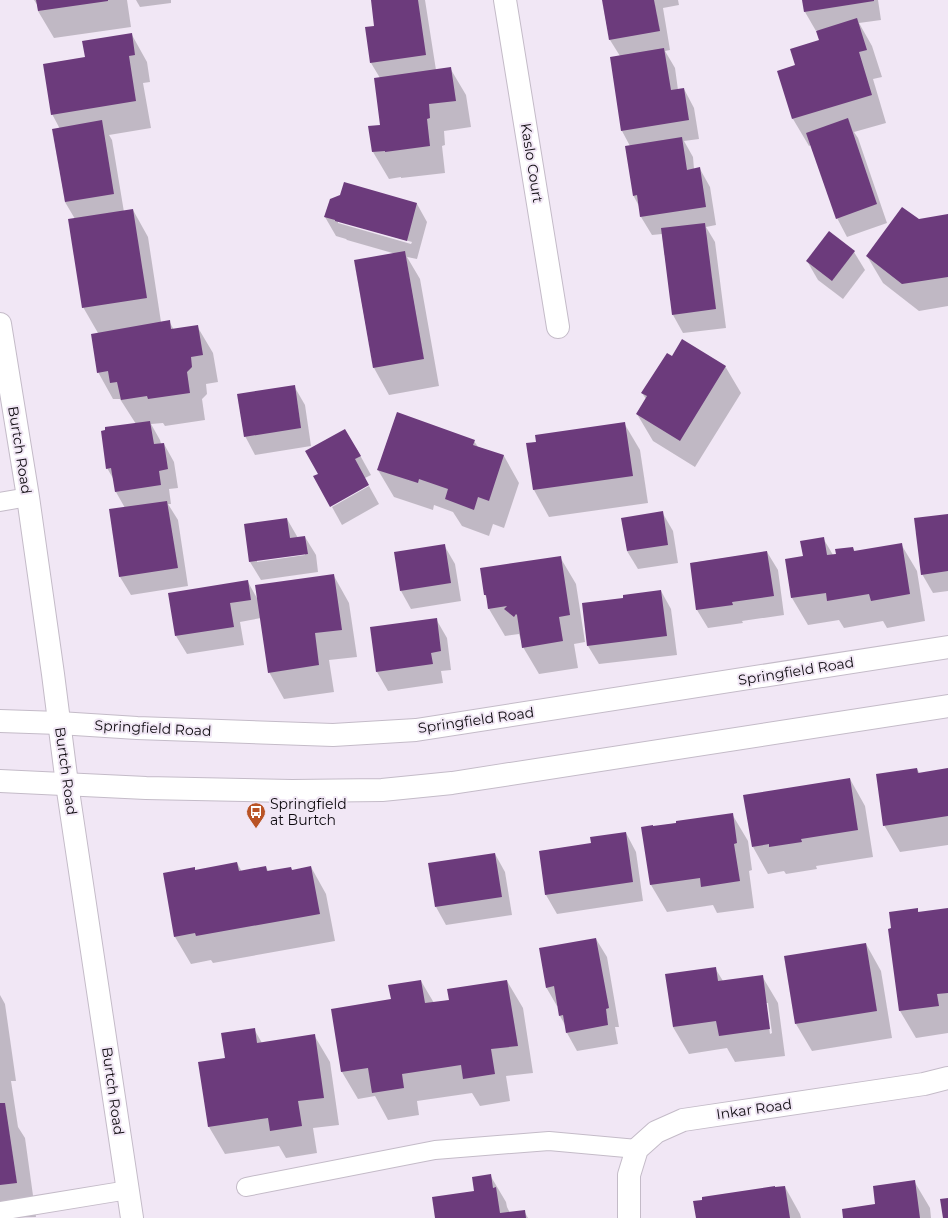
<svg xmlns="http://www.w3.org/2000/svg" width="948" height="1218" viewBox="0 0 948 1218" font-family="Montserrat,sans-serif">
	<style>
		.shadow { fill: #0003; fill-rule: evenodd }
		.building { fill: #6c3b7c }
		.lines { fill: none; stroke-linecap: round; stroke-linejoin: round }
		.service-casing { stroke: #c4bbc8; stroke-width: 20 }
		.minor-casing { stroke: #c4bbc8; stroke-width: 24 }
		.secondary-casing { stroke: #c4bbc8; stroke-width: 24 }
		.service { stroke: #fff; stroke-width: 18 }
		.minor { stroke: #fff; stroke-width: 22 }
		.secondary { stroke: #fff; stroke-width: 22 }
		.labels { text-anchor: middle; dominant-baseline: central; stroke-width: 4; stroke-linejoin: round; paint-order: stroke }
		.street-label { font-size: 14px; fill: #0e0a0f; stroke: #f1e7f5 }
		.poi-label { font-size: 14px; fill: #0e0a0f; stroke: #f1e7f5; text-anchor: start }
	</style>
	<rect width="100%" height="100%" fill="#f1e7f5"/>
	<g class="shadow">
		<polygon points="34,0 127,0 131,27 54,38 38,11 38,6"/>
		<polygon points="136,0 171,0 171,3 140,7"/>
		<polygon points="372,0 425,0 436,70 450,68 466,95 471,127 444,131 445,145 442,146 445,173 401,178 401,177 389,179 373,152 381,126 380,78 371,63 376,27"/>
		<polygon points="603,0 678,0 679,5 663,8 670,50 665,51 675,68 678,90 684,89 694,108 699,139 684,141 693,157 694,169 700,169 710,187 716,225 706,227 715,242 726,328 683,333 673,315 662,234 652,235 641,217 639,206 633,195 630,146 622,131 611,58 620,56 610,40"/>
		<polygon points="803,0 878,0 881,20 859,23 872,46 882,77 873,79 886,123 854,132 858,138 887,223 847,237 837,218 811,145 809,146 793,119 796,66 820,41 817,30 816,31 805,12"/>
		<polygon points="132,35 147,62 150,82 143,83 151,128 109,135 112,140 124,212 133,210 148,237 161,322 169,321 174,330 197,326 213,353 218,382 206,384 207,394 202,399 205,420 165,426 163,423 151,424 160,440 161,444 164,444 174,462 178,488 169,489 171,504 168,504 178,520 188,586 131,595 120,577 110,510 125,508 116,492 114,480 107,468 136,424 120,399 113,399 98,372 98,333 83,307 75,219 65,202 60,129 52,114 86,58"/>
		<path d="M417 204 427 222 417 259 407 257 420 279 439 386 389 395 374 368 396 254 347 240 346 239 336 236 325 217ZM338 221 412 242 411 244 338 223Z"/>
		<polygon points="948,216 948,306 919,311 883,283 867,256 918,220"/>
		<polygon points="854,252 865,270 843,299 818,280 807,261"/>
		<polygon points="672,357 725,366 741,393 695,467 653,441 637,414 646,399 642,393"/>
		<polygon points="294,386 305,405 311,446 255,455 245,436"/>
		<polygon points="624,423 640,450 648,503 549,517 534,490 527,444"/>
		<polygon points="474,441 478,447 504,456 519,483 504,528 493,524 489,536 462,526 453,512 434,505 433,510 394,497 378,470"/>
		<polygon points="356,448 371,475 365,478 319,474"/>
		<polygon points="369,486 379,504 342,525 332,507"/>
		<polygon points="662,512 673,531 678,563 638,569 627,551"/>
		<polygon points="948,515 948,591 933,593 922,574"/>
		<path d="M287 519 298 538 305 537 316 555 318 572 261 580 250 562 245 524ZM305 553V555L257 562V560Z"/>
		<polygon points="823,538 833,555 853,548 855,552 901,544 917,571 925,621 887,628 883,621 844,628 839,620 808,625 792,598 804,557"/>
		<polygon points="444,545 455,564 461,601 411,609 401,591"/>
		<polygon points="767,552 778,570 784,615 742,621 743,623 708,628 697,610 691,563"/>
		<polygon points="560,557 576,584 585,642 574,644 578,668 539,674 523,647 519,634 505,636 489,609 488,600 485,595"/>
		<polygon points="334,576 349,603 357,657 329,660 334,692 284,699 269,672 261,618 240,622 244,645 187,654 176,636 248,582 258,600"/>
		<polygon points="661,591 671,609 677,655 599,664 588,646 624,599"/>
		<polygon points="436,619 447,638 451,670 441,671 443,683 388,691 377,672 371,628"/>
		<polygon points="917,769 920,774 948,769 948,845 900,852 884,825"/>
		<polygon points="850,779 865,806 873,857 816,866 817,869 786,874 784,871 768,874 753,847"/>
		<polygon points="732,814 748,841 752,870 749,871 754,908 717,913 713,905 667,912 651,885 643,827 653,827"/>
		<polygon points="626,833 636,852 643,901 557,914 546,895 540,851 592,844"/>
		<polygon points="495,854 505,872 512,915 446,925 436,907"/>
		<polygon points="237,863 242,872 266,867 268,871 292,871 311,867 326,894 335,941 213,963 211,960 191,964 175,937 164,874 194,868 196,871"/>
		<polygon points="917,909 919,913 948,909 948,1033 916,1038 900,1011"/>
		<polygon points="596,939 607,957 619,1027 615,1027 618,1044 577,1051 567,1033 565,1025 560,1016 558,1006 557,1006 546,987"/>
		<polygon points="866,944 881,971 892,1038 812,1051 796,1024"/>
		<path d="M715 968 723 981 762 976 778 1003 785 1056 735 1062 727 1048 689 1054 673 1027ZM766 1003H768L772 1033 770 1034Z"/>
		<polygon points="421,981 434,1003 450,1000 507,981 523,1008 533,1073 506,1076 510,1101 480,1106 472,1093 417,1101 419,1115 388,1120 375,1096 358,1099 342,1072 333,1010 392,1000"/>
		<polygon points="0,995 5,1004 16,1081 11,1081 18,1127 25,1138 36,1217 0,1218"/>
		<polygon points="254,1029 262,1043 314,1035 330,1062 339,1125 313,1128 317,1153 286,1158 279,1146 225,1154 209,1127 226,1059"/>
		<polygon points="490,1175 506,1202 507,1207 510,1213 524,1211 528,1218 436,1218 475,1191"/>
		<polygon points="914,1181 930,1208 931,1218 844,1218 877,1205"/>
		<polygon points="785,1187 800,1214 801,1218 697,1218"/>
	</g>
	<g class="building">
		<polygon points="36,0 108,0 108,1 38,11"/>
		<polygon points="371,0 418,0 426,55 370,63 365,27 374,26"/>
		<polygon points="602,0 654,0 660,31 609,40"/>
		<polygon points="802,0 874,0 874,1 804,12"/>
		<polygon points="857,18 867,50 859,52 872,95 792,119 777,71 795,65 790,49 819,40 816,31"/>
		<polygon points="132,33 135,55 129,56 136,101 51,115 43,64 85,57 82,41"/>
		<polygon points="664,48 671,90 684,88 689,120 621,131 610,57"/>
		<polygon points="451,67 456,101 429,104 430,118 427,119 430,146 385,152 385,151 372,152 368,126 380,125 374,78"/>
		<polygon points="848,118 877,204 836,219 806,133"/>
		<polygon points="102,120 114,194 65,202 52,129"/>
		<polygon points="682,137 687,170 700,167 706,207 640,217 637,195 633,196 625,146"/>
		<polygon points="344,182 417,203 407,241 335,221 335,220 324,217 330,199 340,195"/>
		<polygon points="902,207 919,219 948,214 948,277 902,284 866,256"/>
		<polygon points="133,209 147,298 82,308 68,219"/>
		<polygon points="705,223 716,309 672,315 661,228"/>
		<polygon points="829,231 855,251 832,281 806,261"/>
		<polygon points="405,251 424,359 373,368 354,260"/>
		<polygon points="170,320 171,329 198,325 203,355 191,357 192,367 187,372 190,393 148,399 147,396 121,400 117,382 110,383 108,371 97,373 91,334"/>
		<polygon points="682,339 726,366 680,441 636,414 647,396 641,393 667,353 672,356"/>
		<polygon points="295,385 301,428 244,437 237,394"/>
		<polygon points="397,412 475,440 473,445 504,455 489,501 478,497 474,510 445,499 448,489 419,479 418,483 377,470"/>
		<polygon points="150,421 154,444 164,443 168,469 159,471 161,485 115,492 111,468 106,469 101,431 105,430 105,427"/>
		<polygon points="625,422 633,476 533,490 526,443 536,442 535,435"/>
		<polygon points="345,429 361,456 355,459 369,485 330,507 313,476 318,474 305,451"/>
		<polygon points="167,501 178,568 119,577 109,509"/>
		<polygon points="663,511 668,545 627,551 621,518"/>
		<polygon points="948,514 948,571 921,575 914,518"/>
		<polygon points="287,518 290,538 305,536 308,554 249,562 244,524"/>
		<polygon points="824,537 827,555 836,554 835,549 853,547 854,551 902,543 910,594 871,601 869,594 827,601 826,593 791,598 785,559 803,556 800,541"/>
		<polygon points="445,544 451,583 400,591 394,552"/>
		<polygon points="767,551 774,596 732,602 733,605 696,610 690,563"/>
		<polygon points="561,556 570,615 559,617 563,641 522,648 517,615 516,614 514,617 504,609 507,606 488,609 486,595 484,595 480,568"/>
		<polygon points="334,574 342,630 315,633 319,665 268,673 255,585"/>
		<polygon points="248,580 251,600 230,603 234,627 175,636 168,593"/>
		<polygon points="661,590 667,636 587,646 582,603 623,598 623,595"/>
		<polygon points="437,618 441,651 431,653 433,664 376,672 370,627"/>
		<polygon points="917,768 918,773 948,768 948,816 883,826 876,774"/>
		<polygon points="850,778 858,830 801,839 802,842 769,847 769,844 752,847 743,795"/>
		<polygon points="733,813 737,843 734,844 740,881 701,887 700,878 650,885 641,827 653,825 653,826 676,823 676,821"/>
		<polygon points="626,832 633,882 545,895 539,851 591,843 590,837"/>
		<polygon points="495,853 502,897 435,907 428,863"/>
		<polygon points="237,862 239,871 266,866 267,871 291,867 292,870 311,866 320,914 196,936 195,933 174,937 163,873 195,867 195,870"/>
		<polygon points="918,908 918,912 948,908 948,993 937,994 939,1006 899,1011 888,929 891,928 889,912"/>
		<polygon points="596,938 609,1008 606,1009 608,1025 566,1033 563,1015 559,1016 554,986 546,988 539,948"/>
		<polygon points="866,943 877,1011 795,1024 784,956"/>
		<polygon points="716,967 718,981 763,975 770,1029 719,1036 716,1021 673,1027 665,974"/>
		<polygon points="421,980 425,1003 449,1000 447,989 507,980 518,1046 491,1049 495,1074 463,1079 461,1065 402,1074 404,1088 372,1093 368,1068 341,1072 331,1009 391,999 388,985"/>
		<polygon points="255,1028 257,1043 315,1034 324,1098 298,1101 302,1126 270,1131 268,1118 208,1127 198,1062 225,1058 221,1033"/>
		<polygon points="0,1103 5,1103 17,1183 0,1185"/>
		<polygon points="491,1174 493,1188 496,1187 500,1213 525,1210 526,1218 435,1218 432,1197 474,1191 472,1177"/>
		<polygon points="915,1180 920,1218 843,1218 842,1209 875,1204 873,1186"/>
		<polygon points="775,1186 775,1187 785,1186 790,1218 696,1218 693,1201 702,1200 702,1197"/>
		<polygon points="948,1198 948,1218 943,1218 940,1199"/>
	</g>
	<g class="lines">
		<g class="service-casing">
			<g id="service">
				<polyline points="0,502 28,497"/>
				<polyline points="246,1187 435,1150 549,1141 637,1149"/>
				<polyline points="0,1211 128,1190"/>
			</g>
		</g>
		<g class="minor-casing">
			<g id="minor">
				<polyline points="505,0 558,327"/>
				<polyline points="629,1218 629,1175 637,1149 656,1132 683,1120 924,1084 948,1078"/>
			</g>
		</g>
		<g class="secondary-casing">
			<g id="secondary">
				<polyline points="0,324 28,497 53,674 67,784 132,1218"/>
				<polyline points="0,721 59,723 137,728 333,735 416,730 948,647"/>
				<polyline points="0,781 146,788 292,791 382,790 452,783 948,706"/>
			</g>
		</g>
		<use href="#service" class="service"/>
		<use href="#minor" class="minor"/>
		<use href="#secondary" class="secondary"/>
	</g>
	<defs>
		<g id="bus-pin" transform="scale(1)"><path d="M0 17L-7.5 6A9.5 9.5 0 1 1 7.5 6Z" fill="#b95325" stroke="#f1e7f5"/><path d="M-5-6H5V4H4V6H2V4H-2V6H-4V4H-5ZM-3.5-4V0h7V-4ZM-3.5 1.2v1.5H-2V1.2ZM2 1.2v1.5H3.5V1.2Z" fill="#fff"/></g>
	</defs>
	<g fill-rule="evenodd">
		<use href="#bus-pin" x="256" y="812"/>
	</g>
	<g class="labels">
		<g class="street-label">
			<text transform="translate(532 163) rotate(81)">Kaslo Court</text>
			<text transform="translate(20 450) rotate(81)">Burtch Road</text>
			<text transform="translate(796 671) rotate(-9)">Springfield Road</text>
			<text transform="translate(476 720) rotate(-8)">Springfield Road</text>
			<text transform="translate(153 728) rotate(3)">Springfield Road</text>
			<text transform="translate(66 771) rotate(82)">Burtch Road</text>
			<text transform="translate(113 1091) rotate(82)">Burtch Road</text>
			<text transform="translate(754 1109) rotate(-8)">Inkar Road</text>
		</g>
		<g class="poi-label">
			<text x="270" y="804">Springfield<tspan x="270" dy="16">at Burtch</tspan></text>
		</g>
	</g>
</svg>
